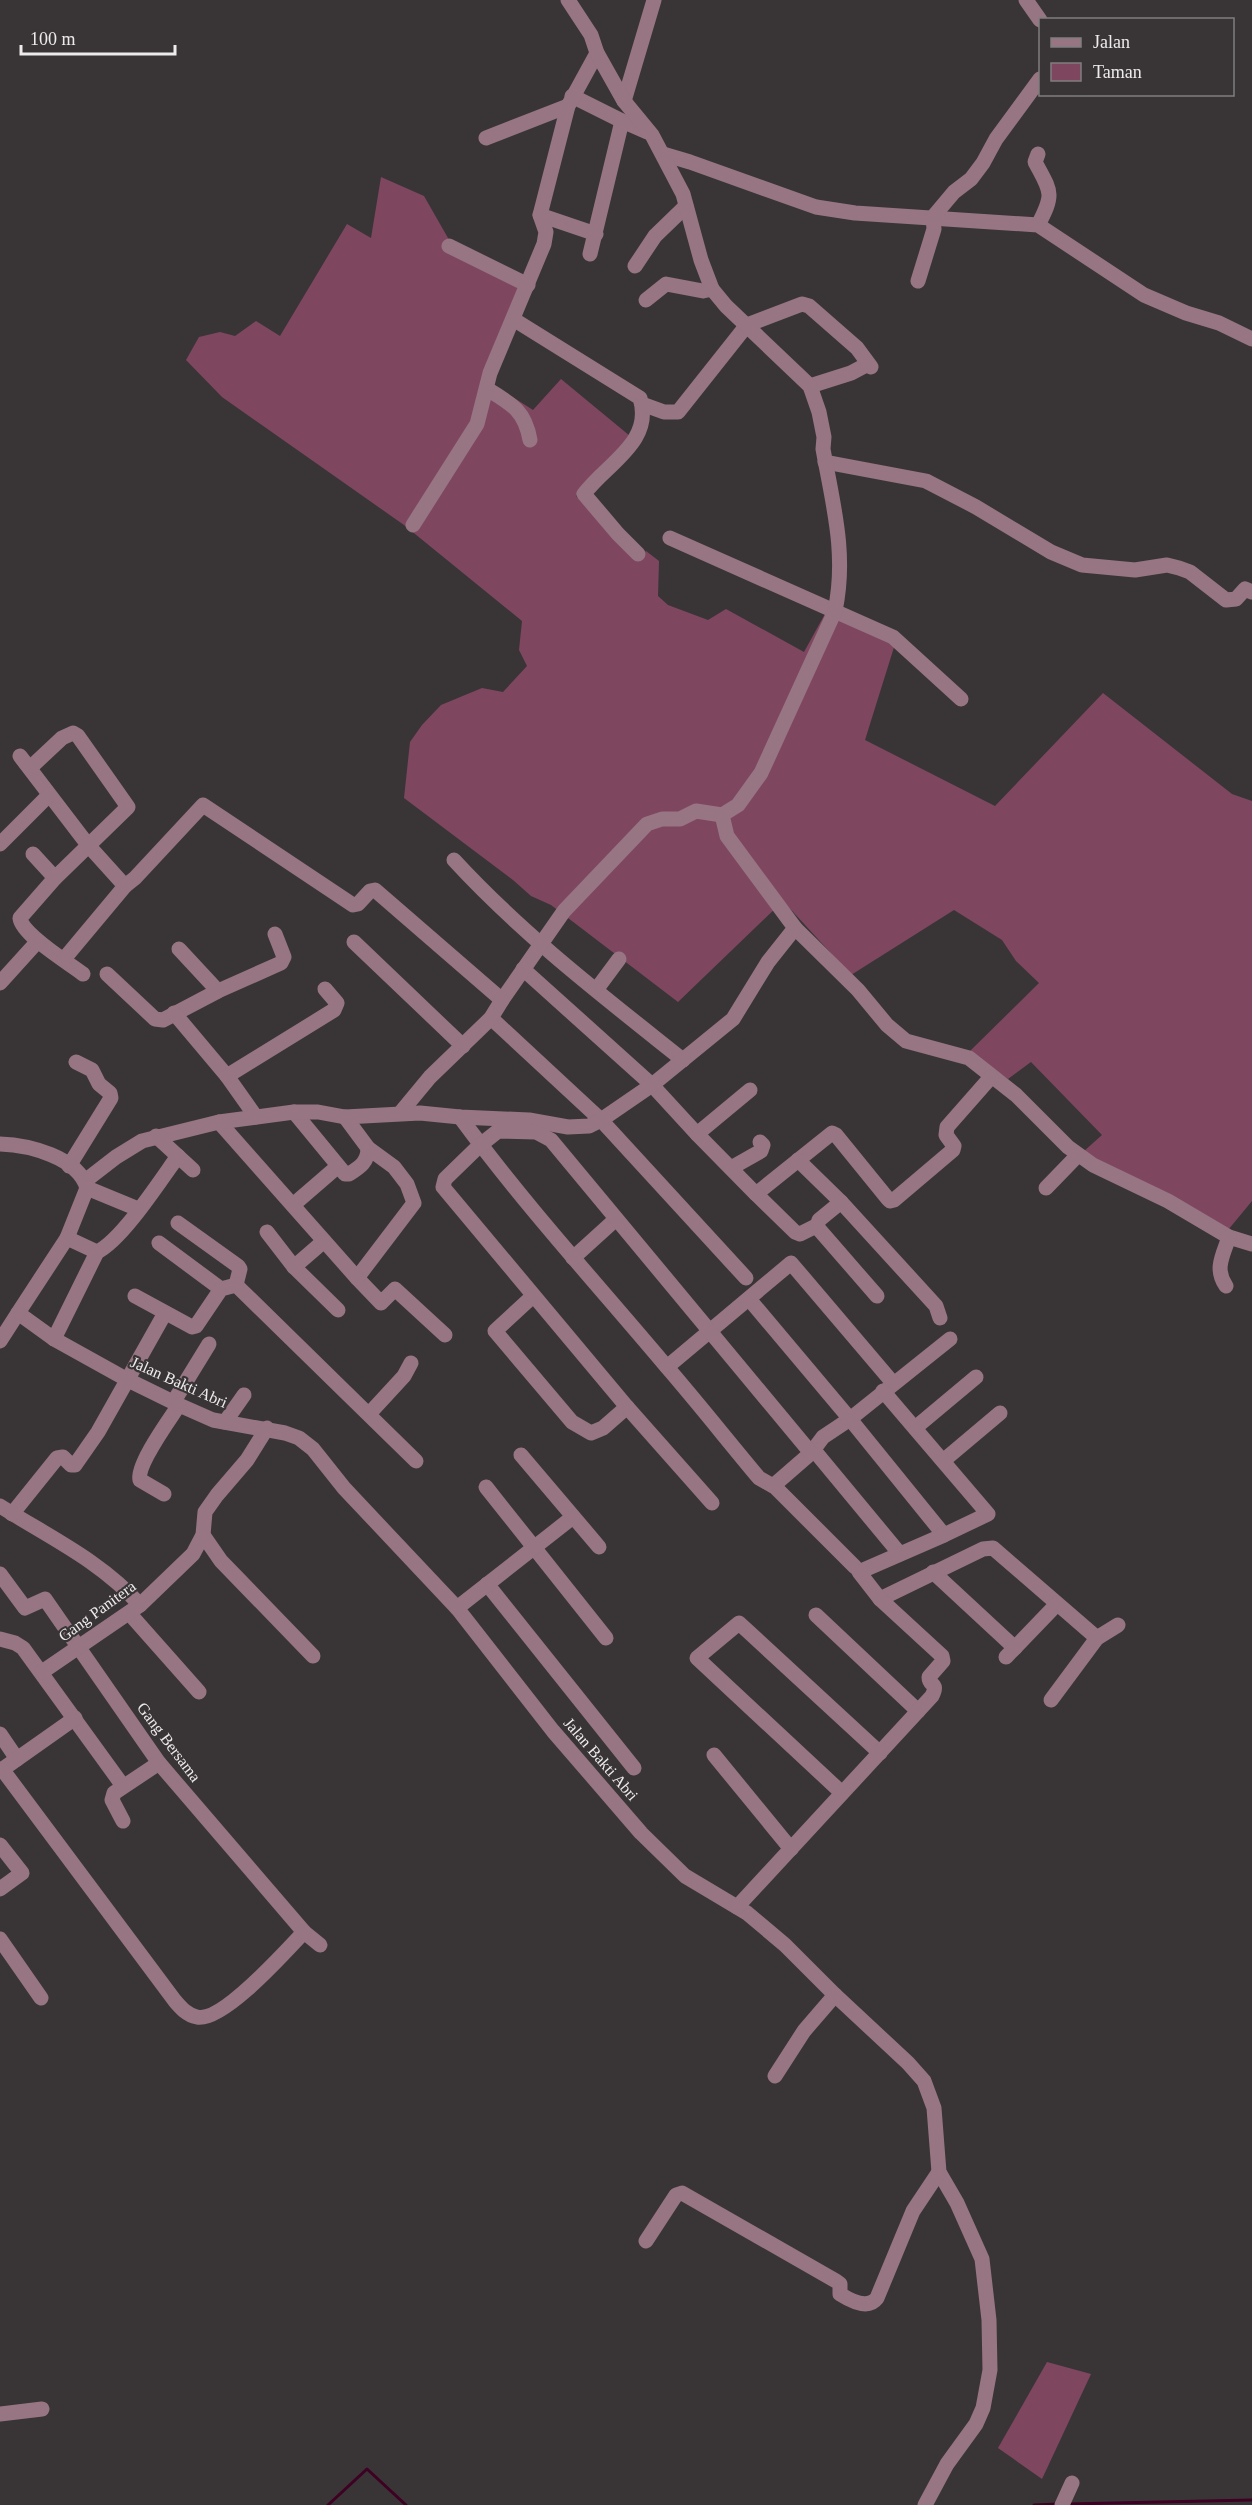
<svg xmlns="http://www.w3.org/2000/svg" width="1252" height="2505" viewBox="0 0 1252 2505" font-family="Georgia,serif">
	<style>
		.green { fill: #7f4660 }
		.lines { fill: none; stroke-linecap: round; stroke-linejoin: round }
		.stream { stroke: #3e0023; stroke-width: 3 }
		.minor { stroke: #977583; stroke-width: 15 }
		.labels { text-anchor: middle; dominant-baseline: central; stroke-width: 4.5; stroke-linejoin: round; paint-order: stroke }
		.street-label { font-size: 16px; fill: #eeebec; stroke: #393536 }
	</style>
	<rect width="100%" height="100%" fill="#393536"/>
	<g class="green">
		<polygon points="381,177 424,196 452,245 522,289 489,382 533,410 561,379 630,436 576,496 639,557 646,551 659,561 658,596 668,605 708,620 726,609 804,652 826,612 895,644 865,740 995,806 1103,693 1232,794 1252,801 1252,1201 1228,1230 1083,1152 1102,1135 1031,1062 1008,1079 969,1052 1039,983 1016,961 1002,940 954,910 851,975 783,901 678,1002 551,905 531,896 513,880 404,798 410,742 422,725 441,705 482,688 503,692 527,666 519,650 522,621 404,525 222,397 186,360 199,337 220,332 235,336 256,321 280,336 347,224 371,238"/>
		<polygon points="1047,2362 1091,2374 1042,2479 998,2448"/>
	</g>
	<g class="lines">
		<g class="stream">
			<polyline points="1068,2504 1252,2500"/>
			<polyline points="328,2505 367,2469 406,2505"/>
			<polyline points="1034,2505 1059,2504"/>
		</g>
		<g class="minor">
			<polyline points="1026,0 1040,20"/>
			<polyline points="572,96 622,121"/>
			<polyline points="624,101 654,0"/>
			<polyline points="486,138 568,106"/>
			<polyline points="663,154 690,162 816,207 855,213 1038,225 1144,295 1186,313 1219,323 1252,339"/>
			<polyline points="540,215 596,234"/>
			<path d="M1038 225C1055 193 1051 192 1035 162L1038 154"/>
			<polyline points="449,246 528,285"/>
			<polyline points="590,254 622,121 647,132"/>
			<polyline points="635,266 655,236 686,206"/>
			<polyline points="918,281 934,229 933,217 954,192 971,179 983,163 996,139 1040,79"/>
			<polyline points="646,300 666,284 703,291 712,289"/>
			<path d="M513 319 640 398C654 442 606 464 584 494L618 534 638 554"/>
			<polyline points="810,386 851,373 868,364"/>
			<path d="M487 389C512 404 525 411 530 440"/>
			<polyline points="642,404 664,412 678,412 747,325 802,304 809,306 857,348 871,367"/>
			<polyline points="825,462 926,481 976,507 1051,552 1082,565 1135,570 1167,565 1179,568 1190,572 1226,600 1236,599 1245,589 1252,592"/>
			<polyline points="413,525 477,424 490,373 544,244 546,232 540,215 568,106 597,53"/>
			<polyline points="670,538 893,637 961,699"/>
			<polyline points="20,756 88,845 125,886"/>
			<path d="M30 768 62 738 73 733 78 736 128 807 55 878 20 918C22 935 69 963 83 974"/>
			<polyline points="0,844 49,795"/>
			<polyline points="33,854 55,878"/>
			<path d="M454 860C523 935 604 997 683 1060"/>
			<polyline points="795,928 858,990 887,1025 906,1041 969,1058 1016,1095 1068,1147 1093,1165 1168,1201 1229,1237 1252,1244"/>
			<polyline points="354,942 463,1046"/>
			<polyline points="179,949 218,991"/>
			<polyline points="64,959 125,886 135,878 203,805 353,905 358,904 370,891 375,890 502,1000"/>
			<polyline points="523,969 652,1085 697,1134 756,1194 832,1133 836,1135 888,1199 890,1201 894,1200 953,1150 954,1146 946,1135 947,1127 991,1077"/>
			<polyline points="107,974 155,1019 163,1020 218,991 281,963 284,957 275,934"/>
			<polyline points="0,983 38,941"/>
			<polyline points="596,990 619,959"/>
			<polyline points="174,1013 227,1076 256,1117"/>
			<polyline points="491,1018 601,1120 746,1278"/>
			<polyline points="227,1076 334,1010 337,1003 325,989"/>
			<path d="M294 1112 345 1174H349C360 1167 368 1162 368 1148"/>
			<polyline points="401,1112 430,1077 491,1018 502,1000 564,911 647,824 662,819 680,819 696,811 722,815"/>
			<polyline points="345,1117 368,1148 394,1167 407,1184 414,1203 357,1278 381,1303 395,1289 445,1335"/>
			<path d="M460 1117C524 1204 597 1284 666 1366 698 1403 728 1441 759 1478L773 1486 811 1453 823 1437 850 1419 950 1339"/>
			<polyline points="219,1122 357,1278"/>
			<polyline points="697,1134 750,1090"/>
			<polyline points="156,1136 193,1170"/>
			<path d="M0 1144C29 1145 78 1157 87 1188L67 1238 18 1313 54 1339 126 1379 179 1405 213 1420 285 1433 299 1438 313 1449 344 1488 457 1608 553 1731 641 1833 685 1876 747 1913 785 1945 835 1995 908 2063 924 2081 934 2108 939 2172 957 2203 982 2259 989 2320 990 2370 983 2408 976 2424 947 2464 925 2505"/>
			<polyline points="798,1160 841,1202 936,1306 940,1318"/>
			<polyline points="69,1166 111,1098 110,1093 99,1084 92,1070 76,1062"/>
			<polyline points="731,1168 761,1151 763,1145 760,1142"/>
			<path d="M85 1181 116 1157 142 1141 219 1122 294 1112H318L345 1117 420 1113 460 1117 529 1120 568 1127 589 1126 601 1120 652 1085 733 1019 768 962 795 928 727 836 722 815 738 805 761 773 835 611C847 554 833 505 823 449L824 437 819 412 810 386 726 306 712 289 701 260 683 194 652 135 624 101 597 53 591 35 568 0"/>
			<polyline points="87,1188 138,1209"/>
			<polyline points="1046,1188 1078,1155"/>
			<polyline points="756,1194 795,1232 800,1234 816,1226"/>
			<polyline points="841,1202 819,1220 817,1227 877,1296"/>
			<polyline points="293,1205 337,1167"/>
			<polyline points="178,1223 238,1266 240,1269 236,1285"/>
			<polyline points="267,1232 294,1267 338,1310"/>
			<polyline points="67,1238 97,1252"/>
			<polyline points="159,1243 221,1289"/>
			<polyline points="573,1258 616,1219"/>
			<polyline points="294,1267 324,1241"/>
			<path d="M1226 1286C1214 1269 1223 1255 1229 1237"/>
			<polyline points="135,1296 192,1327 196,1326 221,1289 236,1285 416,1461"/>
			<polyline points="533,1296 495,1331 572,1422 591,1433 603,1428 627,1407"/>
			<polyline points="749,1299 850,1419 944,1535"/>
			<path d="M54 1339 97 1252C122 1240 160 1181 178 1156"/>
			<polyline points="0,1341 18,1313"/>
			<polyline points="667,1367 791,1263 893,1383"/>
			<polyline points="174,1401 209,1344"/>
			<polyline points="369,1414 404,1376 411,1363"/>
			<polyline points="225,1422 244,1395"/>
			<polyline points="915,1428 976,1377"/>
			<polyline points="813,1449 900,1554"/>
			<polyline points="521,1455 599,1547"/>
			<polyline points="943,1461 1000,1413"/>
			<polyline points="773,1485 855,1567"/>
			<polyline points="486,1487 606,1638"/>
			<path d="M164 1494 140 1480C136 1465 170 1419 179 1405"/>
			<polyline points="712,1503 627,1407 443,1187 445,1179 479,1146 498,1131 536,1132 551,1140 811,1453"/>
			<path d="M0 1506C49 1537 101 1561 140 1605"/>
			<polyline points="12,1514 57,1458 63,1457 71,1465 75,1465 98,1432 165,1313"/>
			<polyline points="203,1535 221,1561 313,1656"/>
			<polyline points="933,1572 1015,1648"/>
			<polyline points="0,1574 25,1608 45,1599 159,1763 304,1932 320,1945"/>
			<polyline points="487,1584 634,1768"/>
			<polyline points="880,1599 983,1549 993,1548 1097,1638"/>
			<polyline points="457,1608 573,1517"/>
			<polyline points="129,1613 199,1692"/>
			<polyline points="816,1615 918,1711"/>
			<polyline points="0,1639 15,1643 23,1648 123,1786"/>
			<polyline points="1006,1657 1057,1604"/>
			<polyline points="42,1672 140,1605 193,1554 203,1535 205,1512 217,1495 247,1460 267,1428"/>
			<polyline points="1051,1700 1097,1638 1118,1625"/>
			<polyline points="0,1734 17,1759"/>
			<polyline points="714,1755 791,1849"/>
			<path d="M2 1769 175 2001C181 2008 187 2015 197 2017 222 2023 286 1951 304 1932"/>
			<polyline points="0,1771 75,1718"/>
			<polyline points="842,1793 697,1658 739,1623 880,1753"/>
			<polyline points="123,1821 112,1800 114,1793 159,1763"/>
			<polyline points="0,1845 22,1873 0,1889"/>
			<path d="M737 1907 932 1696C939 1682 929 1687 929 1677L943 1661 942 1656 880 1599 859 1572 944 1535 988 1514 883 1391"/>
			<polyline points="0,1939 41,1998"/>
			<polyline points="775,2076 804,2031 835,1995"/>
			<path d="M646 2241 676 2195 682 2193 836 2281 840 2284V2294C851 2301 868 2310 877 2298L913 2211 939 2172"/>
			<polyline points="0,2414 42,2409"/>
			<polyline points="1062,2505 1072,2483"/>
		</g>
	</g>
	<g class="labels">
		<g class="street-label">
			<text transform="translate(179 1382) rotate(24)">Jalan Bakti Abri</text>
			<text transform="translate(97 1611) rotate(-36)">Gang Panitera</text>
			<text transform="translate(169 1742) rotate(53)">Gang Bersama</text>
			<text transform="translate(601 1759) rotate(49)">Jalan Bakti Abri</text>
		</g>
	</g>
	<rect x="1039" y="18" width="195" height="78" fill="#393536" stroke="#817e7f" stroke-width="1.5"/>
	<rect x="1051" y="38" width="30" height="9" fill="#977583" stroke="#817e7f" stroke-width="1.5"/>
	<text x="1093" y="48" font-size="18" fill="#eeebec">Jalan</text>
	<rect x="1051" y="63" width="30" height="18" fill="#7f4660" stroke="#817e7f" stroke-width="1.5"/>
	<text x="1093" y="78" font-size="18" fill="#eeebec">Taman</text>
	<path d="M21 45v9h154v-9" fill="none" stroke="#eeebec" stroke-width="3"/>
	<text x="30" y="45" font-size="18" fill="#eeebec" stroke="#393536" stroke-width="4.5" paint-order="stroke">100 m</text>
</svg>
